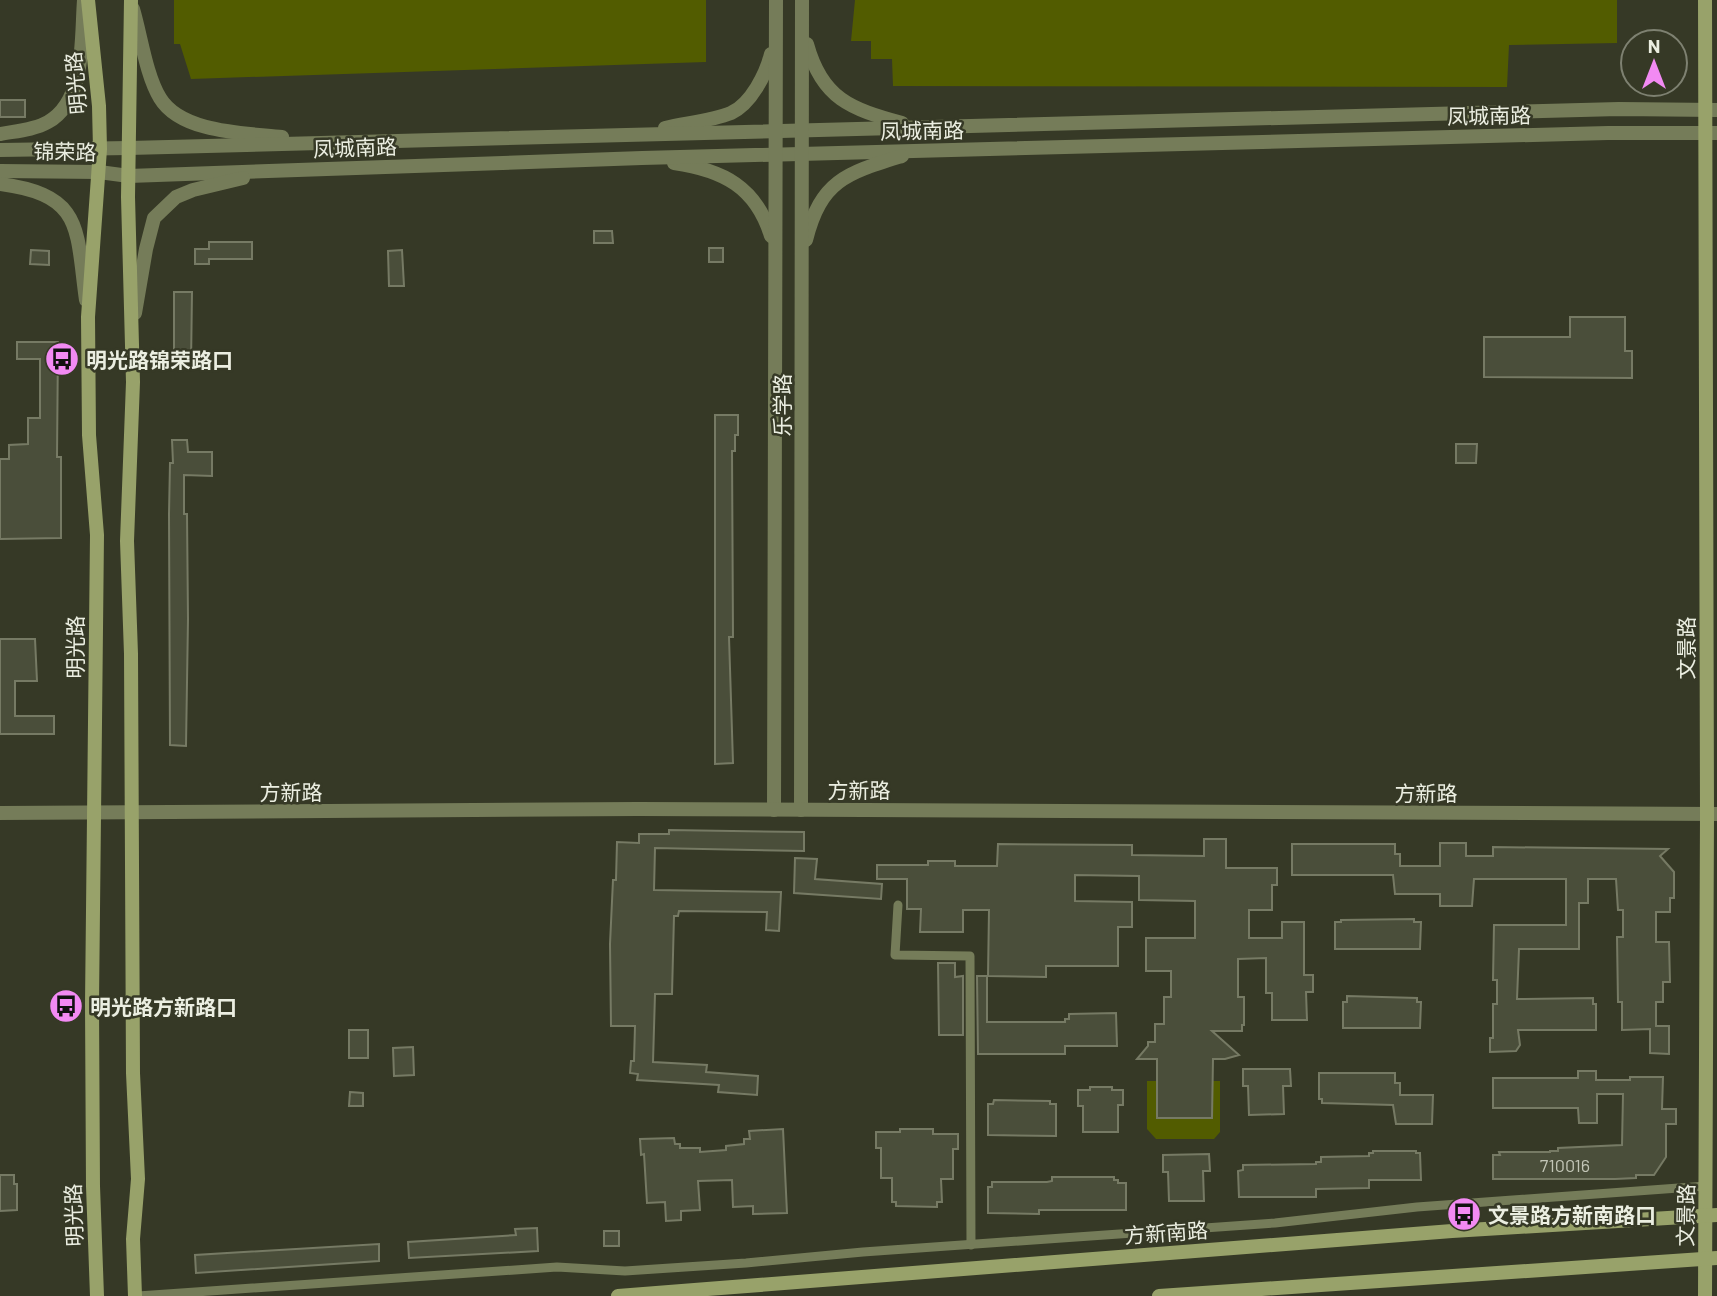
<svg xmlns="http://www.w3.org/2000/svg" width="1717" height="1296" viewBox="0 0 1717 1296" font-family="Barlow,'Noto Sans SC',sans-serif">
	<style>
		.green { fill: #525c00 }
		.building { fill: #4a4e3a; stroke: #767a64; stroke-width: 2 }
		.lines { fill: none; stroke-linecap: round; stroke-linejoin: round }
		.service { stroke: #757c59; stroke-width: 9 }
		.tertiary { stroke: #757c59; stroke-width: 14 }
		.secondary { stroke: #98a26a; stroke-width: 14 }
		.labels { text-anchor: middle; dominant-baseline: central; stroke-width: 5; stroke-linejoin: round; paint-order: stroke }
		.number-label { font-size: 18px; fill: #c3c6b7 }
		.street-label { font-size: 21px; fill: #ebeee1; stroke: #363926 }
		.poi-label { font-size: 21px; font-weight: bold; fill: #ebeee1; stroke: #363926; text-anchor: start }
	</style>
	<rect width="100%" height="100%" fill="#363926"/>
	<g class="green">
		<polygon points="174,0 706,0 706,62 191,79 180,44 174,44"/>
		<polygon points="855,0 1617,0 1617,43 1509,45 1507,87 893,86 892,59 871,59 871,41 851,41"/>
		<polygon points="1147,1081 1220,1081 1220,1132 1214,1139 1156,1139 1147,1129"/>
	</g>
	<g class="building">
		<rect x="0" y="100" width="25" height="17"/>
		<polygon points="594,231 612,231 613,243 594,243"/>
		<polygon points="209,242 252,242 252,259 209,259 209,264 195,264 195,249 209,249"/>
		<rect x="709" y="248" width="14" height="14"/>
		<polygon points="31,250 49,251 49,265 30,264"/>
		<polygon points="402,250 404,286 389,286 388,251"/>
		<polygon points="174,292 192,292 191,364 174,364"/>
		<polygon points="1570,317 1625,317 1625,351 1632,351 1632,378 1484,377 1484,337 1570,337"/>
		<polygon points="17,342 58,342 57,457 61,457 61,538 0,539 0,459 9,459 9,445 28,444 28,418 40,418 40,359 17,359"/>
		<polygon points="715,415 738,415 738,435 735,435 735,451 732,451 733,637 729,637 733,763 715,764"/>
		<polygon points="172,440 187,440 188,452 212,452 212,476 184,475 184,514 187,514 188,619 186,746 170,745 169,514 170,463 173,463"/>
		<polygon points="1456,444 1477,444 1476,463 1456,463"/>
		<polygon points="0,639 35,639 37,681 15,681 15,716 54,716 54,734 0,734"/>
		<polygon points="669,830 804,832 804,851 655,848 654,890 781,892 779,931 766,930 767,912 679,911 678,916 674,916 672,994 655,994 653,1062 707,1065 706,1072 758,1076 757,1095 718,1092 719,1085 637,1080 638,1074 630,1073 631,1061 634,1061 635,1026 611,1026 610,944 613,880 616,880 617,842 639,843 639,834 669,834"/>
		<polygon points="1204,839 1226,839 1226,868 1277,868 1277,885 1272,885 1272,910 1249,910 1249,938 1282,938 1282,922 1304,922 1304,975 1313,975 1313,992 1306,992 1307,1020 1272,1020 1272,993 1266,993 1266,958 1238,959 1238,997 1244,997 1244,1025 1242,1025 1242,1031 1212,1031 1239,1055 1225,1059 1213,1059 1212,1118 1157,1118 1157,1059 1137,1059 1148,1046 1148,1042 1155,1042 1155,1024 1164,1024 1164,997 1171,997 1171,971 1146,971 1146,938 1195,938 1195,901 1139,900 1139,876 1075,875 1075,901 1132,902 1132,927 1118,927 1118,966 1046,966 1046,977 988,976 989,910 963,910 963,932 920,932 921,909 907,909 907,879 877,879 877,865 928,865 928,861 955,861 955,866 997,866 998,844 1132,845 1132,855 1204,856"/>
		<polygon points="1440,843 1466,843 1466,856 1493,856 1493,847 1668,849 1660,856 1674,872 1674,898 1670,898 1670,912 1656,912 1656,942 1669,942 1670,982 1663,982 1663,1002 1656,1002 1656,1026 1669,1026 1669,1054 1650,1053 1650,1029 1622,1030 1622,1002 1618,1002 1617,937 1623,937 1623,910 1618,910 1616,879 1588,879 1588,903 1579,903 1579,949 1519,949 1517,999 1593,998 1593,1004 1596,1004 1596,1030 1518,1030 1520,1045 1516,1051 1490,1052 1490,1038 1493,1038 1493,1004 1497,1004 1497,980 1493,980 1494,925 1566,925 1566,879 1474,879 1472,906 1440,906 1440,894 1395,894 1393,875 1292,875 1292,844 1395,844 1395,854 1400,854 1400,866 1440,866"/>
		<polygon points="795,858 817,859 815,879 882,884 881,899 794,893"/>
		<polygon points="1414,919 1414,922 1421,922 1420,949 1335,949 1335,922 1341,922 1341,920"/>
		<polygon points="938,963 955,963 955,977 963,976 963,1035 939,1035"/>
		<polygon points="977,976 987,976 987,1022 1065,1022 1065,1019 1069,1019 1069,1014 1116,1013 1117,1046 1065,1046 1065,1054 978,1054"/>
		<polygon points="1347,996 1417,998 1417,1002 1421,1002 1420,1028 1343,1028 1343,1002 1347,1002"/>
		<rect x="349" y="1030" width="19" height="28"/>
		<polygon points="413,1047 414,1075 394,1076 393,1048"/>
		<polygon points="1243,1069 1290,1069 1291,1086 1283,1086 1284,1114 1249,1115 1248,1086 1243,1086"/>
		<polygon points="1578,1071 1596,1071 1596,1080 1630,1080 1630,1077 1663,1077 1662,1109 1676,1109 1676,1124 1666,1124 1666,1157 1654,1175 1636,1175 1636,1178 1615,1179 1493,1179 1493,1155 1500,1155 1499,1152 1550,1152 1550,1151 1558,1151 1558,1148 1622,1145 1623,1094 1597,1094 1597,1123 1579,1123 1578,1108 1493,1108 1493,1078 1578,1078"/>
		<polygon points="1319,1073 1395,1073 1395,1083 1400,1083 1400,1095 1433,1095 1432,1124 1396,1124 1393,1105 1322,1103 1322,1099 1319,1099"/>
		<polygon points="1090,1087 1112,1087 1112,1090 1123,1090 1123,1105 1118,1105 1118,1132 1083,1132 1083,1106 1078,1106 1078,1090 1090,1090"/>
		<polygon points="350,1092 363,1093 363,1106 349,1106"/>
		<polygon points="994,1100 1050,1101 1050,1104 1056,1104 1056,1136 988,1135 988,1104 993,1104"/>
		<polygon points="783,1129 787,1213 753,1214 753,1206 733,1207 732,1180 698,1181 700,1210 681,1211 681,1220 666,1221 665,1202 647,1203 644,1154 641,1155 640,1139 674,1138 675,1144 680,1144 680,1148 700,1148 700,1152 726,1150 726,1146 744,1144 744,1139 750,1139 749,1131"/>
		<polygon points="900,1129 933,1129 933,1134 958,1134 958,1149 953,1149 953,1179 941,1179 942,1202 937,1202 937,1207 896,1206 896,1202 892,1202 892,1178 881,1178 881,1148 876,1148 876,1132 900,1132"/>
		<polygon points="1373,1151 1416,1151 1416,1153 1420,1153 1421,1180 1369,1180 1369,1188 1316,1189 1316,1197 1239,1197 1238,1171 1243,1170 1243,1165 1316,1164 1316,1162 1321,1162 1321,1157 1369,1156 1369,1153 1373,1153"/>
		<polygon points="1209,1154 1210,1171 1203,1171 1204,1201 1169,1201 1168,1172 1163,1172 1163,1155"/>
		<polygon points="0,1175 14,1175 14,1184 17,1184 17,1210 0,1211"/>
		<polygon points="1052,1177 1114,1177 1114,1180 1118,1180 1118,1183 1126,1183 1126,1210 1039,1210 1039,1214 988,1213 988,1187 992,1187 992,1182 1047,1182 1052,1181"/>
		<polygon points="537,1228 538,1251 409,1258 408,1242 516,1235 515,1229"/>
		<rect x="604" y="1231" width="15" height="15"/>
		<polygon points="379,1244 379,1261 196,1273 195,1255"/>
	</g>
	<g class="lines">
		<g class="service">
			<polyline points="898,905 895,955 970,956 971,1245"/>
			<polyline points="138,1296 557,1267 625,1271 746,1263 863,1252 1275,1223 1417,1207 1706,1186"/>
		</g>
		<g class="tertiary">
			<path d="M133 9C141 36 146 75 160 98 181 133 245 133 282 137"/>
			<path d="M807 44C822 99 851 109 902 123"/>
			<path d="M665 128C686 123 711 121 731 113 751 104 766 74 771 54"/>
			<path d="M0 134C16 131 34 130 48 122 86 101 81 38 84 0"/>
			<polyline points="0,150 129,148 1619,109 1717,110"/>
			<path d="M674 163C723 170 756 187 771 236"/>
			<polyline points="0,171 99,172 129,176 642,158 1608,133 1717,133"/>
			<path d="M0 184C84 195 76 229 86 300"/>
			<path d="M806 240C821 180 847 173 902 156"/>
			<polyline points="135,313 146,249 154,218 176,197 193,190 243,178"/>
			<polyline points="774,810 776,0"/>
			<polyline points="801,810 802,0"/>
			<polyline points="0,813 638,809 1717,814"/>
		</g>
		<g class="secondary">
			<polyline points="88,0 99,106 100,149 88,317 89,435 97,535 92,1004 93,1186 97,1296"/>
			<polyline points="131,0 128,197 133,382 127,541 131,654 133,1073 138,1179 133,1239 135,1296"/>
			<polyline points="1705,0 1707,815 1705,1296"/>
			<polyline points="618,1296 1452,1231 1717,1215"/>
			<polyline points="1159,1296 1717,1258"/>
		</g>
	</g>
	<defs>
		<g id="bus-disc" transform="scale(1.75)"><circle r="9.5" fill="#f28af3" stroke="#363926"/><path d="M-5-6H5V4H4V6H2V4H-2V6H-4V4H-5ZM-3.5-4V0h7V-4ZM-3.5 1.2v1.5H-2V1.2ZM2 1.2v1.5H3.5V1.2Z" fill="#111"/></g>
	</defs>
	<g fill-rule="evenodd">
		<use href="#bus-disc" x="62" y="359"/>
		<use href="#bus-disc" x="66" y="1006"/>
		<use href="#bus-disc" x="1464" y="1214"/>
	</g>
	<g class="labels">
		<g class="number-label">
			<text x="1565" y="1165">710016</text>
		</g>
		<g class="street-label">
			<text transform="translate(75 83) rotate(-95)">明光路</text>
			<text transform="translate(1489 115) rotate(-1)">凤城南路</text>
			<text transform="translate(922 130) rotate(-1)">凤城南路</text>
			<text transform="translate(355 147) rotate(-2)">凤城南路</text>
			<text transform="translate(65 151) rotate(1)">锦荣路</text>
			<text transform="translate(781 405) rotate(-90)">乐学路</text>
			<text transform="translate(74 647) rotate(-90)">明光路</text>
			<text transform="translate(1685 648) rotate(-90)">文景路</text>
			<text x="859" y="789">方新路</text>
			<text x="291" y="791">方新路</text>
			<text x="1426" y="792">方新路</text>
			<text transform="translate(73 1215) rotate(-92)">明光路</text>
			<text transform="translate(1685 1215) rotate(-89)">文景路</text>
			<text transform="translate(1166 1232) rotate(-4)">方新南路</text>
		</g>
		<g class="poi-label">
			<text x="86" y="359">明光路锦荣路口</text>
			<text x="90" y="1006">明光路方新路口</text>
			<text x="1488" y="1214">文景路方新南路口</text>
		</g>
	</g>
	<g transform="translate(1654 63)"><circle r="33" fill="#363926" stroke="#7e8171" stroke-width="2"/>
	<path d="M0-5L12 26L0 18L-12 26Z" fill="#f28af3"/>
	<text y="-10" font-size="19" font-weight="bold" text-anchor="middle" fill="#ebeee1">N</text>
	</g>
</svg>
